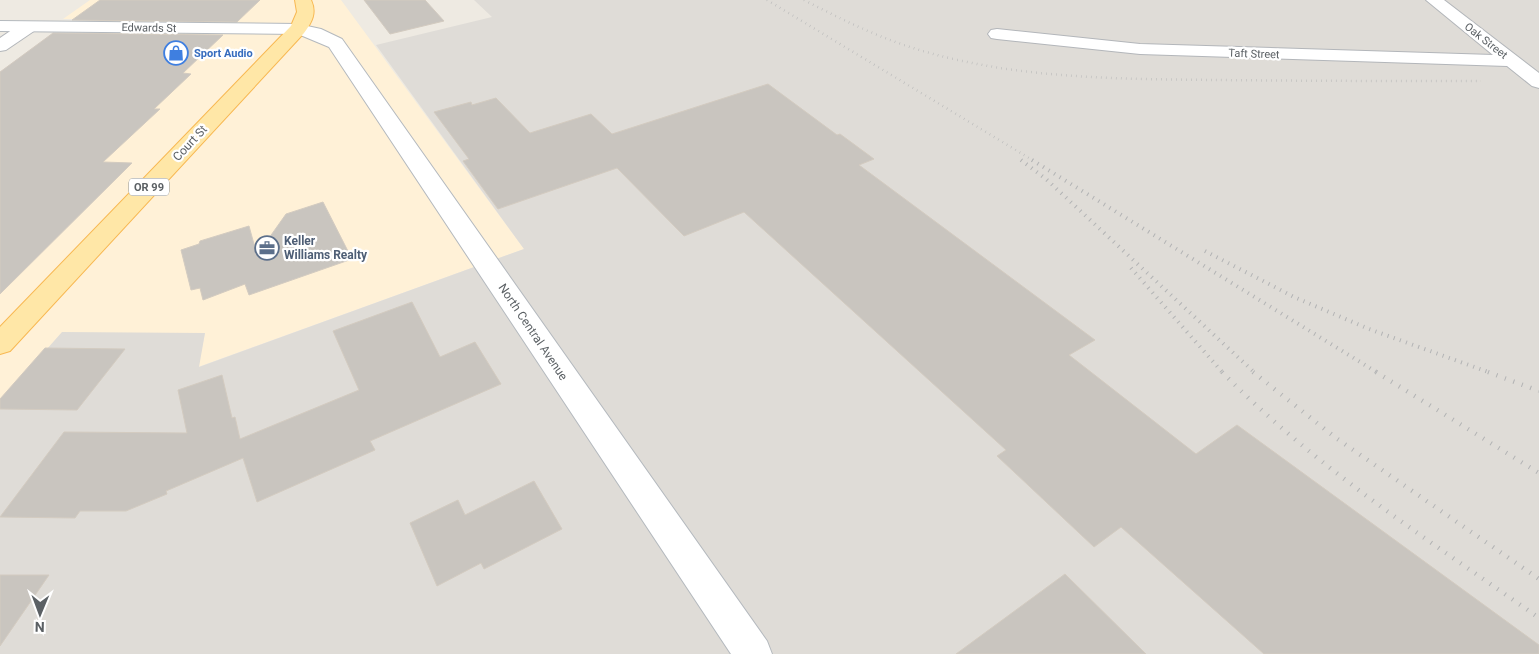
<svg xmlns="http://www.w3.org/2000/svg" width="1539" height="654" viewBox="0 0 1539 654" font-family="Roboto,sans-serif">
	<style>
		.commercial { fill: #fff1d7 }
		.industrial { fill: #dfdcd7 }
		.building { fill: #c9c5bf; stroke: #d3cbc0 }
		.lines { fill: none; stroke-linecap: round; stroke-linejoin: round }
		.street-casing { stroke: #b3b6ba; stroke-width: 2 }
		.secondary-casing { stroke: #b4b9be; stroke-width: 2 }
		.primary-casing { stroke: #f8b852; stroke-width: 2 }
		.street { fill: #fff; fill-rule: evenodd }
		.secondary { fill: #fff; fill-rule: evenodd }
		.primary { fill: #ffe7a7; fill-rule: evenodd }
		.rail-far2 { stroke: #b2b3b4; stroke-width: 2.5; stroke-dasharray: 0.5 4.5; stroke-linecap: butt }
		.rail-far1 { stroke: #b2b3b4; stroke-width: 4; stroke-dasharray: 1 5.5; stroke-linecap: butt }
		.rail { stroke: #b2b3b4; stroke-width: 4.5; stroke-dasharray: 1 8; stroke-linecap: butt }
		.labels { text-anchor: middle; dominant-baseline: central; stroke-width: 4.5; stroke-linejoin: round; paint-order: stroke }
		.far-street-label { font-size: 11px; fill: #5b6064; stroke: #fff }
		.far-shop-label { font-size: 11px; font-weight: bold; fill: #366cbe; stroke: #fff; text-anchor: start }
		.shield { fill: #fff; stroke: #8c9092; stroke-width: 1 }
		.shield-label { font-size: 11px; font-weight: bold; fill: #5b6064 }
		.street-label { font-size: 12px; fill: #5b6064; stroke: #fff }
		.service-label { font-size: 12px; font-weight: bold; fill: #4e5e75; stroke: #fff; text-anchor: start }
	</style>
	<rect width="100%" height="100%" fill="#eeeae2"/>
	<polygon class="commercial" points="90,0 341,0 524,249 198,367 205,333 0,402 0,127 13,96 115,19 63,19"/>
	<polygon class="industrial" points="474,0 1539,0 1539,654 0,654 0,402 62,332 205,333 199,367 524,249 376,45 492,17"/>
	<g class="building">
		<polygon points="100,0 260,0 237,22 72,20"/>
		<polygon points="364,0 425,0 444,21 390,34"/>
		<polygon points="53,33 223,35 183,73 191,74 154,109 160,109 103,162 132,163 0,294 0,72"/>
		<polygon points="768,84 837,135 840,134 874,159 859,165 1095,340 1069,355 1196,454 1237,425 1539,645 1539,654 1264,654 1121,527 1094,547 997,456 1006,450 744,212 684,236 617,168 498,209 463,161 469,159 434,112 471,102 472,105 496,98 530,133 591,114 612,134"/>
		<polygon points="323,202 352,259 249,295 245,284 203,300 200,288 191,290 181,250 199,244 200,241 249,226 257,255 286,214"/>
		<polygon points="412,302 440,357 475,342 501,384 370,441 375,450 257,502 243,458 166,491 167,494 126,511 80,511 75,518 0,517 64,432 187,433 178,390 222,375 232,418 235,417 240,439 359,390 333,331"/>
		<polygon points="45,348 125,349 77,410 0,409 0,399"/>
		<polygon points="534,481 562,529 484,569 481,563 437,586 410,523 458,500 465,515"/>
		<polygon points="1065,574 1146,654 956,654"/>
		<polygon points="0,575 49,575 0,646"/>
	</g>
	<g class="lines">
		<g class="street-casing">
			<g id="street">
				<polygon points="1426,0 1444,0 1539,73 1539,88 1532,86 1507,66 1140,54 997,39 991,38 988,34 991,30 997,29 1140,44 1493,55"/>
				<polygon points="28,22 34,23 37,27 34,31 6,50 0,51 0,38 22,23"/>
			</g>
		</g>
		<g class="secondary-casing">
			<polygon id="secondary" points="0,21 298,24 321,29 342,39 767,641 772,654 731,654 329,47 298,34 0,31"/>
		</g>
		<g class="primary-casing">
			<path id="primary" d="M295 0H311C317 13 312 22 304 33L10 351 0 354V327L291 26 297 12Z"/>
		</g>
		<use href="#street" class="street"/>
		<use href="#secondary" class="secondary"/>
		<use href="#primary" class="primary"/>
		<g class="rail-far2">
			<polyline points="767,0 1034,161"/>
			<path d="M804 0C837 17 869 33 904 45 1004 79 1115 79 1219 80 1307 81 1394 81 1481 81"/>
		</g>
		<g class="rail-far1">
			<polyline points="1021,160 1046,179 1255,373"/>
			<polyline points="1032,160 1378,373"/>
			<polyline points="1205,251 1294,297 1369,329 1491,373"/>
			<polyline points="1131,268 1223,373"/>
		</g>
		<g class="rail">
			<path d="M1222 372C1316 468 1430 541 1539 618"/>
			<polyline points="1253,372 1336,438 1539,579"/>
			<polyline points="1376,372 1539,473"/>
			<polyline points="1488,372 1539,391"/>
		</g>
	</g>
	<defs>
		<g id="shop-ring" transform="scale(1.25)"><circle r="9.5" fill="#fff" stroke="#3f7fe0" stroke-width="1.5"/><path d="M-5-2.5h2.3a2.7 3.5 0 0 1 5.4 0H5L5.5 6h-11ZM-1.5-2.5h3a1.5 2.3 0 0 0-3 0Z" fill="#3f7fe0"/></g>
		<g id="office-ring" transform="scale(1.25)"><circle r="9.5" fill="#fff" stroke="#5c6f8a" stroke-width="1.5"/><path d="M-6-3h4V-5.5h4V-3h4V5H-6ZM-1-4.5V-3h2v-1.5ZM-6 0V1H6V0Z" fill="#5c6f8a"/></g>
	</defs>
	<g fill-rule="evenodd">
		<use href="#shop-ring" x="176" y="53"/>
		<use href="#office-ring" x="267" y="248"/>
	</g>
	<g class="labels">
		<g class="far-street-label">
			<text transform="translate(149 28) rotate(1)">Edwards St</text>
			<text transform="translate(1486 41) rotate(38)">Oak Street</text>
			<text transform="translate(1254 54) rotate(2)">Taft Street</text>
		</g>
		<g class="far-shop-label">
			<text x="194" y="53">Sport Audio</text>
		</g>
		<rect class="shield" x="129" y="178.5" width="40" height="17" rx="4"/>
		<g class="shield-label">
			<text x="149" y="187">OR 99</text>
		</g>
		<g class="street-label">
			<text transform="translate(190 143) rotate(-47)">Court St</text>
			<text transform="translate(533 332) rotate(56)">North Central Avenue</text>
		</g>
		<g class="service-label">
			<text x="284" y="241">Keller<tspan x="284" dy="14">Williams Realty</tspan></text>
		</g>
	</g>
	<g transform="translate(40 614) rotate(181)" stroke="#ffffff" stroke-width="4" paint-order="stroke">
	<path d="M0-4L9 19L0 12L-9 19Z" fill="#5b6064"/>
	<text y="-8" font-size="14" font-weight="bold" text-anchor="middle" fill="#5b6064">N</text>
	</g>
</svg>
